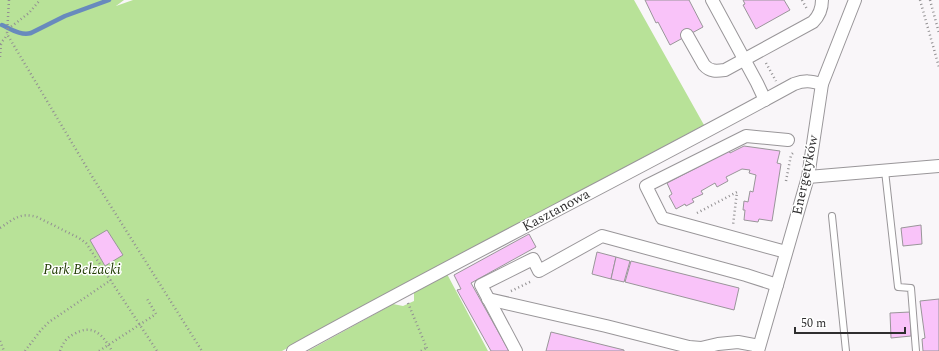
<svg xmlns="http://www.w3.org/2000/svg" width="939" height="351" viewBox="0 0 939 351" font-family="Spectral,serif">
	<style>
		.green { fill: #b8e298 }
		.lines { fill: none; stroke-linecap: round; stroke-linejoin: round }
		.stream { stroke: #688abd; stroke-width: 4.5 }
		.building { fill: #f9c3f9; stroke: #999699 }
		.lane-casing { stroke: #999699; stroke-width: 8 }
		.street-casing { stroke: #999699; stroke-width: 14 }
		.path { stroke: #929092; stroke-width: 2.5; stroke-dasharray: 1 3; stroke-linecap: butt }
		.lane { stroke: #fff; stroke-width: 6 }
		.street { stroke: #fff; stroke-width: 12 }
		.labels { text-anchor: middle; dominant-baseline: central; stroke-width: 3; stroke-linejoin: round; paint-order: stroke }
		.street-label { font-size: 14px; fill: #2f2e2f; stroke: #fff }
		.park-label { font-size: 14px; font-style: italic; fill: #243f06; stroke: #fff }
	</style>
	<rect width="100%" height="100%" fill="#f9f6f9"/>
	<g class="green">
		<polygon points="0,0 124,0 116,6 133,0 634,0 704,125 282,351 0,351"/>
		<polygon points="447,274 488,351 308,351 393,304 403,306 414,301 414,292"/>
	</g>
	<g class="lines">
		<path class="stream" d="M2 25C11 29 21 36 31 33L65 16 109 0"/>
	</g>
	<g class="building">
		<polygon points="645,0 689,0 703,27 670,45 658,22 656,23"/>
		<polygon points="743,0 784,0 790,10 756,29 743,5 745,4"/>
		<polygon points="744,146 780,151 777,163 781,164 772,221 759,219 758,222 744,220 745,210 743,210 744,201 748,202 750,191 753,192 756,175 749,173 750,170 742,169 726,177 728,181 717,187 715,183 701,191 703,194 692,199 694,202 686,206 685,204 676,209 669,196 672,194 667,183 729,151 730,153"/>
		<polygon points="921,225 922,244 903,246 901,228"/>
		<polygon points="107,230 123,255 105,266 90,240"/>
		<polygon points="529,234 536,247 471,283 509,351 491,351 457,290 461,289 454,275"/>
		<polygon points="597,252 616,257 611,279 592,274"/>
		<polygon points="616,257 630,261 624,282 611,279"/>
		<polygon points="631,261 739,288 734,310 625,282"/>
		<polygon points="939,299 939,351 923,351 922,339 925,338 920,301"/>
		<polygon points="910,312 911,336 891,338 890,313"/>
		<polygon points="551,332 624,350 624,351 546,351"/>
	</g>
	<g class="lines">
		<g class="lane-casing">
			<g id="lane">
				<polyline points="885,171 898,287 911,288 916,351"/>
				<polyline points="832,216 846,351"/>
			</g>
		</g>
		<g class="street-casing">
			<g id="street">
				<polyline points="712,0 757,83 765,100"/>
				<path d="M687 35 704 65C710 72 717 71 725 70L813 22C819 16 822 10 822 0"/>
				<polyline points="808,177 939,166"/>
				<polyline points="786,252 662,218 646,186 746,136 788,140"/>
				<polyline points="488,299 606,326 689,347 701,348 718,344 738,342 759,346"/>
				<path d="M293 351C459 259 628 175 794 84 805 80 811 81 822 84"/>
				<polyline points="516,351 481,285 533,259 539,271 602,236 746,275 777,285"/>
				<polyline points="758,351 808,177 822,84 855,0"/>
			</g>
		</g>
		<g class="path">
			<polyline points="9,0 7,34 93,178 202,351"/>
			<polyline points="802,0 807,9"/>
			<polyline points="920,0 939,67"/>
			<polyline points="930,0 939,33"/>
			<polyline points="8,29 29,13 40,0"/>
			<polyline points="0,44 5,38 7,34"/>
			<polyline points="0,57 1,44"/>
			<polyline points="766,63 776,81"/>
			<polyline points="786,181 791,155 793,153"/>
			<polyline points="697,213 737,192 733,225"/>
			<path d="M0 228C14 219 20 212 37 217L79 238 86 243 157 351"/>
			<polyline points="511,291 532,281"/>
			<polyline points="408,303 428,351"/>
			<polyline points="0,341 4,351"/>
			<polyline points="25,351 41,330 49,322 111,280"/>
			<path d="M60 351C63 343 66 338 74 334 93 323 103 335 112 351"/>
			<polyline points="99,351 156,314 146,297"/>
			<polyline points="421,351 426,348"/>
		</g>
		<use href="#lane" class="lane"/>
		<use href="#street" class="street"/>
	</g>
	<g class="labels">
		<g class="street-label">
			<text transform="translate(805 175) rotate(-78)">Energetyków</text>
			<text transform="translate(556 210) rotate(-28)">Kasztanowa</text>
		</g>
		<g class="park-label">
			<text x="82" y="269">Park Belzacki</text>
		</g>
	</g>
	<path d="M795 327v6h110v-6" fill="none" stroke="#2f2e2f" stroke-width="2"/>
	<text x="801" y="327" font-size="12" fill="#2f2e2f" stroke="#ffffff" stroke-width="3" paint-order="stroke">50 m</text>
</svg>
